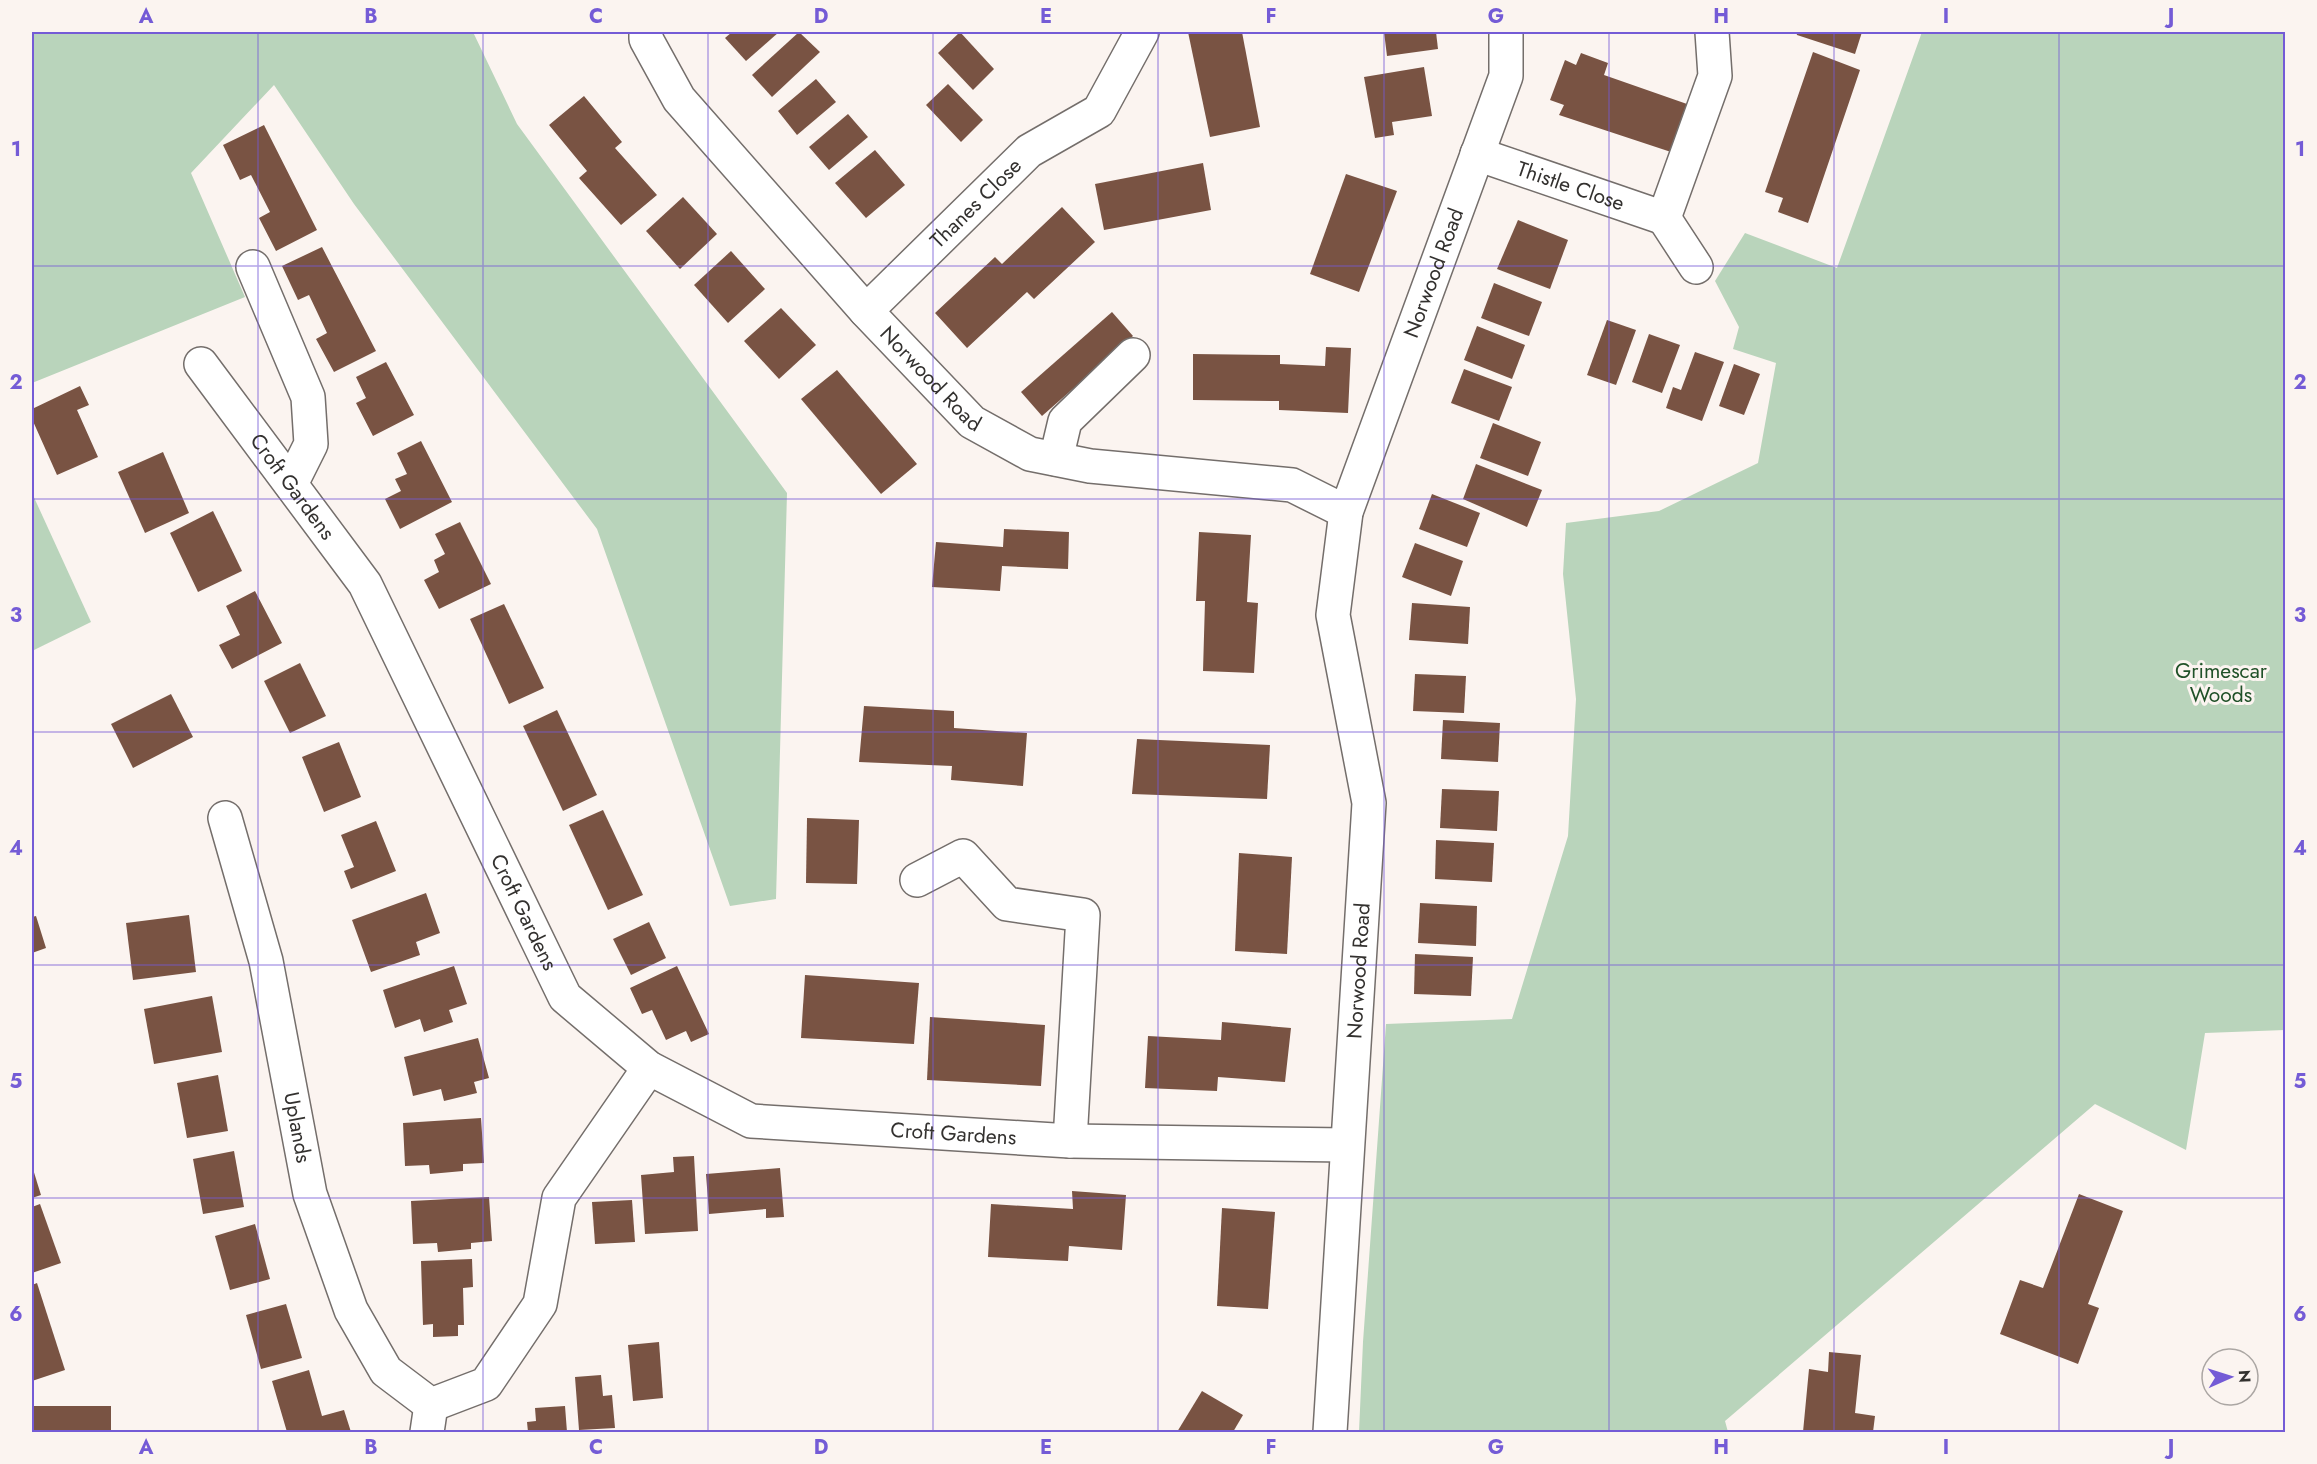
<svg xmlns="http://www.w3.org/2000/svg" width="2317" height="1464" viewBox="0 0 2317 1464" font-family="Jost,sans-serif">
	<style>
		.green { fill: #b9d4bb }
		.building { fill: #795343 }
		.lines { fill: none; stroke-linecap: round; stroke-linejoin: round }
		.minor-casing { stroke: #746e6b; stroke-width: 36 }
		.minor { stroke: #fff; stroke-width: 33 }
		.grid { fill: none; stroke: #745bd6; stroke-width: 1.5; stroke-opacity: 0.55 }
		.labels { text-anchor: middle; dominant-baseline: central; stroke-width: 6; stroke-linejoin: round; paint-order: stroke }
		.street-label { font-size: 21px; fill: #33312f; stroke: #fbf4f0 }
		.park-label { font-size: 21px; fill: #205128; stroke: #fbf4f0 }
		.neatline { fill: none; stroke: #745bd6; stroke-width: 2 }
		.grid-label { font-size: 20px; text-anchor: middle; font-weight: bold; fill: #745bd6 }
	</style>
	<rect width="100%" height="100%" fill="#fbf4f0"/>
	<g class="green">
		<polygon points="32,32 473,32 517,124 787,493 776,899 730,906 597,529 354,204 274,85 191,173 245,297 32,383"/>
		<polygon points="1922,32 2285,32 2285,1030 2205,1033 2186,1150 2095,1104 1725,1421 1728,1432 1359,1432 1363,1342 1386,1024 1512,1019 1568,836 1576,699 1563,574 1566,523 1659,511 1758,463 1776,363 1733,349 1739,327 1715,281 1745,233 1837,268"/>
		<polygon points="32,493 91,622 32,651"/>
	</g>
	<g class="building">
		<polygon points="732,32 779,32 746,61 725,38"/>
		<polygon points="799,32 820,52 772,97 752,75"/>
		<polygon points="960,32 994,69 973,90 938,53"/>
		<polygon points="1188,32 1242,32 1260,127 1210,137"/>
		<polygon points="1384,32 1436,32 1438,49 1387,56"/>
		<polygon points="1796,32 1862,32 1855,54 1797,35"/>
		<polygon points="1813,52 1860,70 1808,223 1778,212 1783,198 1765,192"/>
		<polygon points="1581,53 1608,63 1604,75 1687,104 1671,152 1559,115 1564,105 1550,100 1565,60 1576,65"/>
		<polygon points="1424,67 1432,116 1392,122 1394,135 1375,138 1364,77"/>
		<polygon points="816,79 836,102 797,135 778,111"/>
		<polygon points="948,84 983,120 961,142 926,105"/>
		<polygon points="584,96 622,142 615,148 657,195 621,225 579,178 587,171 549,125"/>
		<polygon points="848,114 868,137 829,170 809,147"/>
		<polygon points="264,125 317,230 276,251 259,218 270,212 251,175 240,180 223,145"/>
		<polygon points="875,150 905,185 866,218 835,183"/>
		<polygon points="1203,163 1211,210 1104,230 1095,184"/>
		<polygon points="1346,174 1397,191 1359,292 1310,274"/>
		<polygon points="683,197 717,234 680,269 646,231"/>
		<polygon points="1062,207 1095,242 1034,299 1027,292 967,348 935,313 995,257 1002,264"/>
		<polygon points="1518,220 1568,240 1550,289 1497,269"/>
		<polygon points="322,247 376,351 334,372 316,339 327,333 309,295 298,300 282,266"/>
		<polygon points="731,251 765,289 728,323 694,285"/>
		<polygon points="1494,283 1542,302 1529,336 1481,318"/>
		<polygon points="781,308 816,345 779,379 744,341"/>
		<polygon points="1112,312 1133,336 1042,416 1021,392"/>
		<polygon points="1607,320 1636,330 1616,385 1587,375"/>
		<polygon points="1477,326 1525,345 1512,379 1464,360"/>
		<polygon points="1649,334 1680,345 1662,393 1632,382"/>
		<polygon points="1326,347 1351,348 1348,413 1279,410 1279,401 1193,400 1193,354 1280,355 1280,364 1325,366"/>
		<polygon points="1695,352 1724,362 1702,421 1666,408 1673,387 1681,390"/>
		<polygon points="386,362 414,415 373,436 356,403 366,398 356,377"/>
		<polygon points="1734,364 1760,374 1744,415 1719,406"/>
		<polygon points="1464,369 1512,387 1499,421 1451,403"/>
		<polygon points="837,370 917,464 881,494 801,399"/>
		<polygon points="80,386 89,405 77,410 98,457 57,475 32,419 32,409"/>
		<polygon points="1493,423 1541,442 1528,476 1480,458"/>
		<polygon points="421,441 452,502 400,529 385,499 401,491 395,479 407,474 397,453"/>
		<polygon points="163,452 189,513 145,533 118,472"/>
		<polygon points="1476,464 1542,490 1527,527 1463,499"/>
		<polygon points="1432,494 1480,513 1467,547 1419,529"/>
		<polygon points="213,511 242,571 198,592 170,533"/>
		<polygon points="460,522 491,584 439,609 424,580 439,572 434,560 445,554 435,534"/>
		<polygon points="1004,529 1069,532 1068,569 1002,566 1000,591 932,587 936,542 1003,547"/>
		<polygon points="1199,532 1251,535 1247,602 1258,603 1254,673 1203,671 1205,601 1196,601"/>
		<polygon points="1415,543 1463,561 1451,596 1402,577"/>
		<polygon points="255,591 282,643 232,669 219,645 240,635 226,606"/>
		<polygon points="1412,603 1470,607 1468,644 1409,640"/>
		<polygon points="504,604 544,688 509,704 470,619"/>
		<polygon points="300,663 326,716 290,733 264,681"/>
		<polygon points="1415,674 1466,676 1464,713 1413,711"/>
		<polygon points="171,694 193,737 133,768 111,724"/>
		<polygon points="864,706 954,711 954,728 1027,733 1023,786 951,780 952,766 859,762"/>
		<polygon points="557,710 597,795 563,811 523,726"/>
		<polygon points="1443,720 1500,723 1498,762 1441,759"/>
		<polygon points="1137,739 1270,745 1267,799 1132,794"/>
		<polygon points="339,742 361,797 324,812 302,757"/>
		<polygon points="1442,789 1499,791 1497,831 1440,828"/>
		<polygon points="603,810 643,895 608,910 569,825"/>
		<polygon points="807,818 859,820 857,884 806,883"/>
		<polygon points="376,821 396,871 351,889 344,871 354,867 341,835"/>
		<polygon points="1436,840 1494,843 1492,882 1435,879"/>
		<polygon points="1239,853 1292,857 1287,954 1235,951"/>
		<polygon points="426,893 440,933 416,942 420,955 371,972 352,920"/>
		<polygon points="1420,903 1477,906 1476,946 1418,943"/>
		<polygon points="189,915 196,972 133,980 126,923"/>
		<polygon points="36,916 46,948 32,953 32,917"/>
		<polygon points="649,922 666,958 631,975 613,939"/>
		<polygon points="1415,954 1473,957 1471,996 1414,994"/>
		<polygon points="454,966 467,1004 449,1010 453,1022 424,1032 420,1019 395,1028 383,990"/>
		<polygon points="677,966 709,1034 691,1042 686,1031 666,1040 652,1010 642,1014 630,988"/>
		<polygon points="805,975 919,983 914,1044 801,1038"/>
		<polygon points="212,996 222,1052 154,1064 144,1009"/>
		<polygon points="930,1017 1045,1025 1041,1086 927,1080"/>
		<polygon points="1222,1022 1291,1028 1285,1082 1218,1077 1217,1091 1145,1088 1148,1036 1221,1040"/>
		<polygon points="478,1038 489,1078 474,1082 477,1093 444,1101 441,1089 413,1096 404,1057"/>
		<polygon points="218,1075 228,1131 187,1138 177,1083"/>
		<polygon points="481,1118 484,1163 463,1164 463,1171 430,1174 429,1165 405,1166 403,1123"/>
		<polygon points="234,1151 244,1207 203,1214 193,1159"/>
		<polygon points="694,1156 698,1231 645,1234 641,1175 674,1172 673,1157"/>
		<polygon points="32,1166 41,1195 32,1198"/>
		<polygon points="780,1168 784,1217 766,1218 766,1209 709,1214 706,1174"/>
		<polygon points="1072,1191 1126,1195 1122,1250 1069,1246 1068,1261 988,1257 991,1204 1073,1209"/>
		<polygon points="2079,1194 2123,1211 2088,1304 2099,1308 2078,1364 2000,1334 2020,1280 2043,1288"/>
		<polygon points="489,1197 492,1241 471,1243 471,1249 438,1252 437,1243 413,1244 411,1201"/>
		<polygon points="632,1200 635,1242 595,1244 592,1202"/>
		<polygon points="40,1204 61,1263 32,1273 32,1207"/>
		<polygon points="1222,1208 1275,1212 1268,1309 1217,1306"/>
		<polygon points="255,1224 270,1279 230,1290 215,1236"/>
		<polygon points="472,1259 473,1287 463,1288 464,1325 458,1325 458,1336 433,1337 433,1324 423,1325 421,1261"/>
		<polygon points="37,1283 65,1370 32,1381 32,1285"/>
		<polygon points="286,1304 302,1358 261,1369 246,1315"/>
		<polygon points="659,1342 663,1398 633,1401 628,1345"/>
		<polygon points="1829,1352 1861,1355 1855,1413 1875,1416 1873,1432 1803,1432 1809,1369 1828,1372"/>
		<polygon points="309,1370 322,1416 344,1410 351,1432 287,1432 272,1381"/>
		<polygon points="601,1375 603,1396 612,1395 615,1428 579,1430 575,1377"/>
		<polygon points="1202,1391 1243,1415 1233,1432 1177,1432"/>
		<rect x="32" y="1406" width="79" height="26"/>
		<polygon points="565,1406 567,1432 528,1432 527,1422 536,1421 535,1408"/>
	</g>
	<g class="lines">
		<g class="minor-casing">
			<g id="minor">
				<path id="s1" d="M646 32V39L679 99 866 311 972 422 1030 454 1090 466 1292 485 1346 512"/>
				<path id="s2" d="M1477 154 1664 218 1715 76 1712 32"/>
				<polyline points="1664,218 1696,267"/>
				<polyline points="253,267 308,397 311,444 291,484"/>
				<path id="s3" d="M866 311 1029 151 1099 111 1142 32"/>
				<path id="s4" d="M201 364 365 584 565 997 649 1068 751 1121 1070 1141 1347 1145"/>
				<polyline points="1056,459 1065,421 1133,355"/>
				<path id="s5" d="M225 818 266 961 310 1194 351 1310 386 1371 431 1405 486 1384 540 1304 559 1198 649 1068"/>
				<polyline points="917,880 963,856 1007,904 1083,915 1070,1141"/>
				<polyline points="427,1432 431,1405"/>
				<path id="s6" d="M1330 1432 1369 803 1333 615 1346 512 1506 76V32"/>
			</g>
		</g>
		<use href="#minor" class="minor"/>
	</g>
	<path class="grid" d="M258 32V1432M483 32V1432M708 32V1432M933 32V1432M1158 32V1432M1384 32V1432M1609 32V1432M1834 32V1432M2059 32V1432M32 266H2286M32 499H2286M32 732H2286M32 965H2286M32 1198H2286"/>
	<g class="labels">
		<g class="street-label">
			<text stroke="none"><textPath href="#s2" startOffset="99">Thistle Close</textPath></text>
			<text stroke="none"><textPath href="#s3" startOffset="154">Thanes Close</textPath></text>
			<text stroke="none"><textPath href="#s6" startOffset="1180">Norwood Road</textPath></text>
			<text stroke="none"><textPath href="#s1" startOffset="452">Norwood Road</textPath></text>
			<text stroke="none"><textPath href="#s4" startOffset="153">Croft Gardens</textPath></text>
			<text stroke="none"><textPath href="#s4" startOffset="639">Croft Gardens</textPath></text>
			<text stroke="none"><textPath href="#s6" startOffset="462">Norwood Road</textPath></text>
			<text stroke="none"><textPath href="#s5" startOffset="318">Uplands</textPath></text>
			<text stroke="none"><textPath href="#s4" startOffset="1161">Croft Gardens</textPath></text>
		</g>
		<g class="park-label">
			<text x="2221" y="671">Grimescar<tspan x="2221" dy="24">Woods</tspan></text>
		</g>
	</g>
	<rect width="2317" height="1464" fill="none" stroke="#fbf4f0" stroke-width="66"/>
	<g transform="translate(2230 1377) rotate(87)"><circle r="28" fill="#fbf4f0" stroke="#aba6a3" stroke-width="1.5"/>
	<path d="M0-4.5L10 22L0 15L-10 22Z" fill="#745bd6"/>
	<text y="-9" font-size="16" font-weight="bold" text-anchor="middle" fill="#33312f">N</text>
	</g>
	<rect x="33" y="33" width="2251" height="1398" class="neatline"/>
	<g class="grid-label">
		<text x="146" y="23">A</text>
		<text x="371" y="23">B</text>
		<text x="596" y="23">C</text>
		<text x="821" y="23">D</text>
		<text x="1046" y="23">E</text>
		<text x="1271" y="23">F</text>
		<text x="1496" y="23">G</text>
		<text x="1721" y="23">H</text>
		<text x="1946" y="23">I</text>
		<text x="2171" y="23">J</text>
		<text x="16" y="156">1</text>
		<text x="2300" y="156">1</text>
		<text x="16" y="389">2</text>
		<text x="2300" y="389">2</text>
		<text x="16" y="622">3</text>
		<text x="2300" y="622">3</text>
		<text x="16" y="855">4</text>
		<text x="2300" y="855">4</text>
		<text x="16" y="1088">5</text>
		<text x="2300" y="1088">5</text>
		<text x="16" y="1321">6</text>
		<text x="2300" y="1321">6</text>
		<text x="146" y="1454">A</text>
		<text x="371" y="1454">B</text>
		<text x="596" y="1454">C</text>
		<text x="821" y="1454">D</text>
		<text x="1046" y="1454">E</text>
		<text x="1271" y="1454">F</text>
		<text x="1496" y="1454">G</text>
		<text x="1721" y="1454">H</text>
		<text x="1946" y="1454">I</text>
		<text x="2171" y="1454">J</text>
	</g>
</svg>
